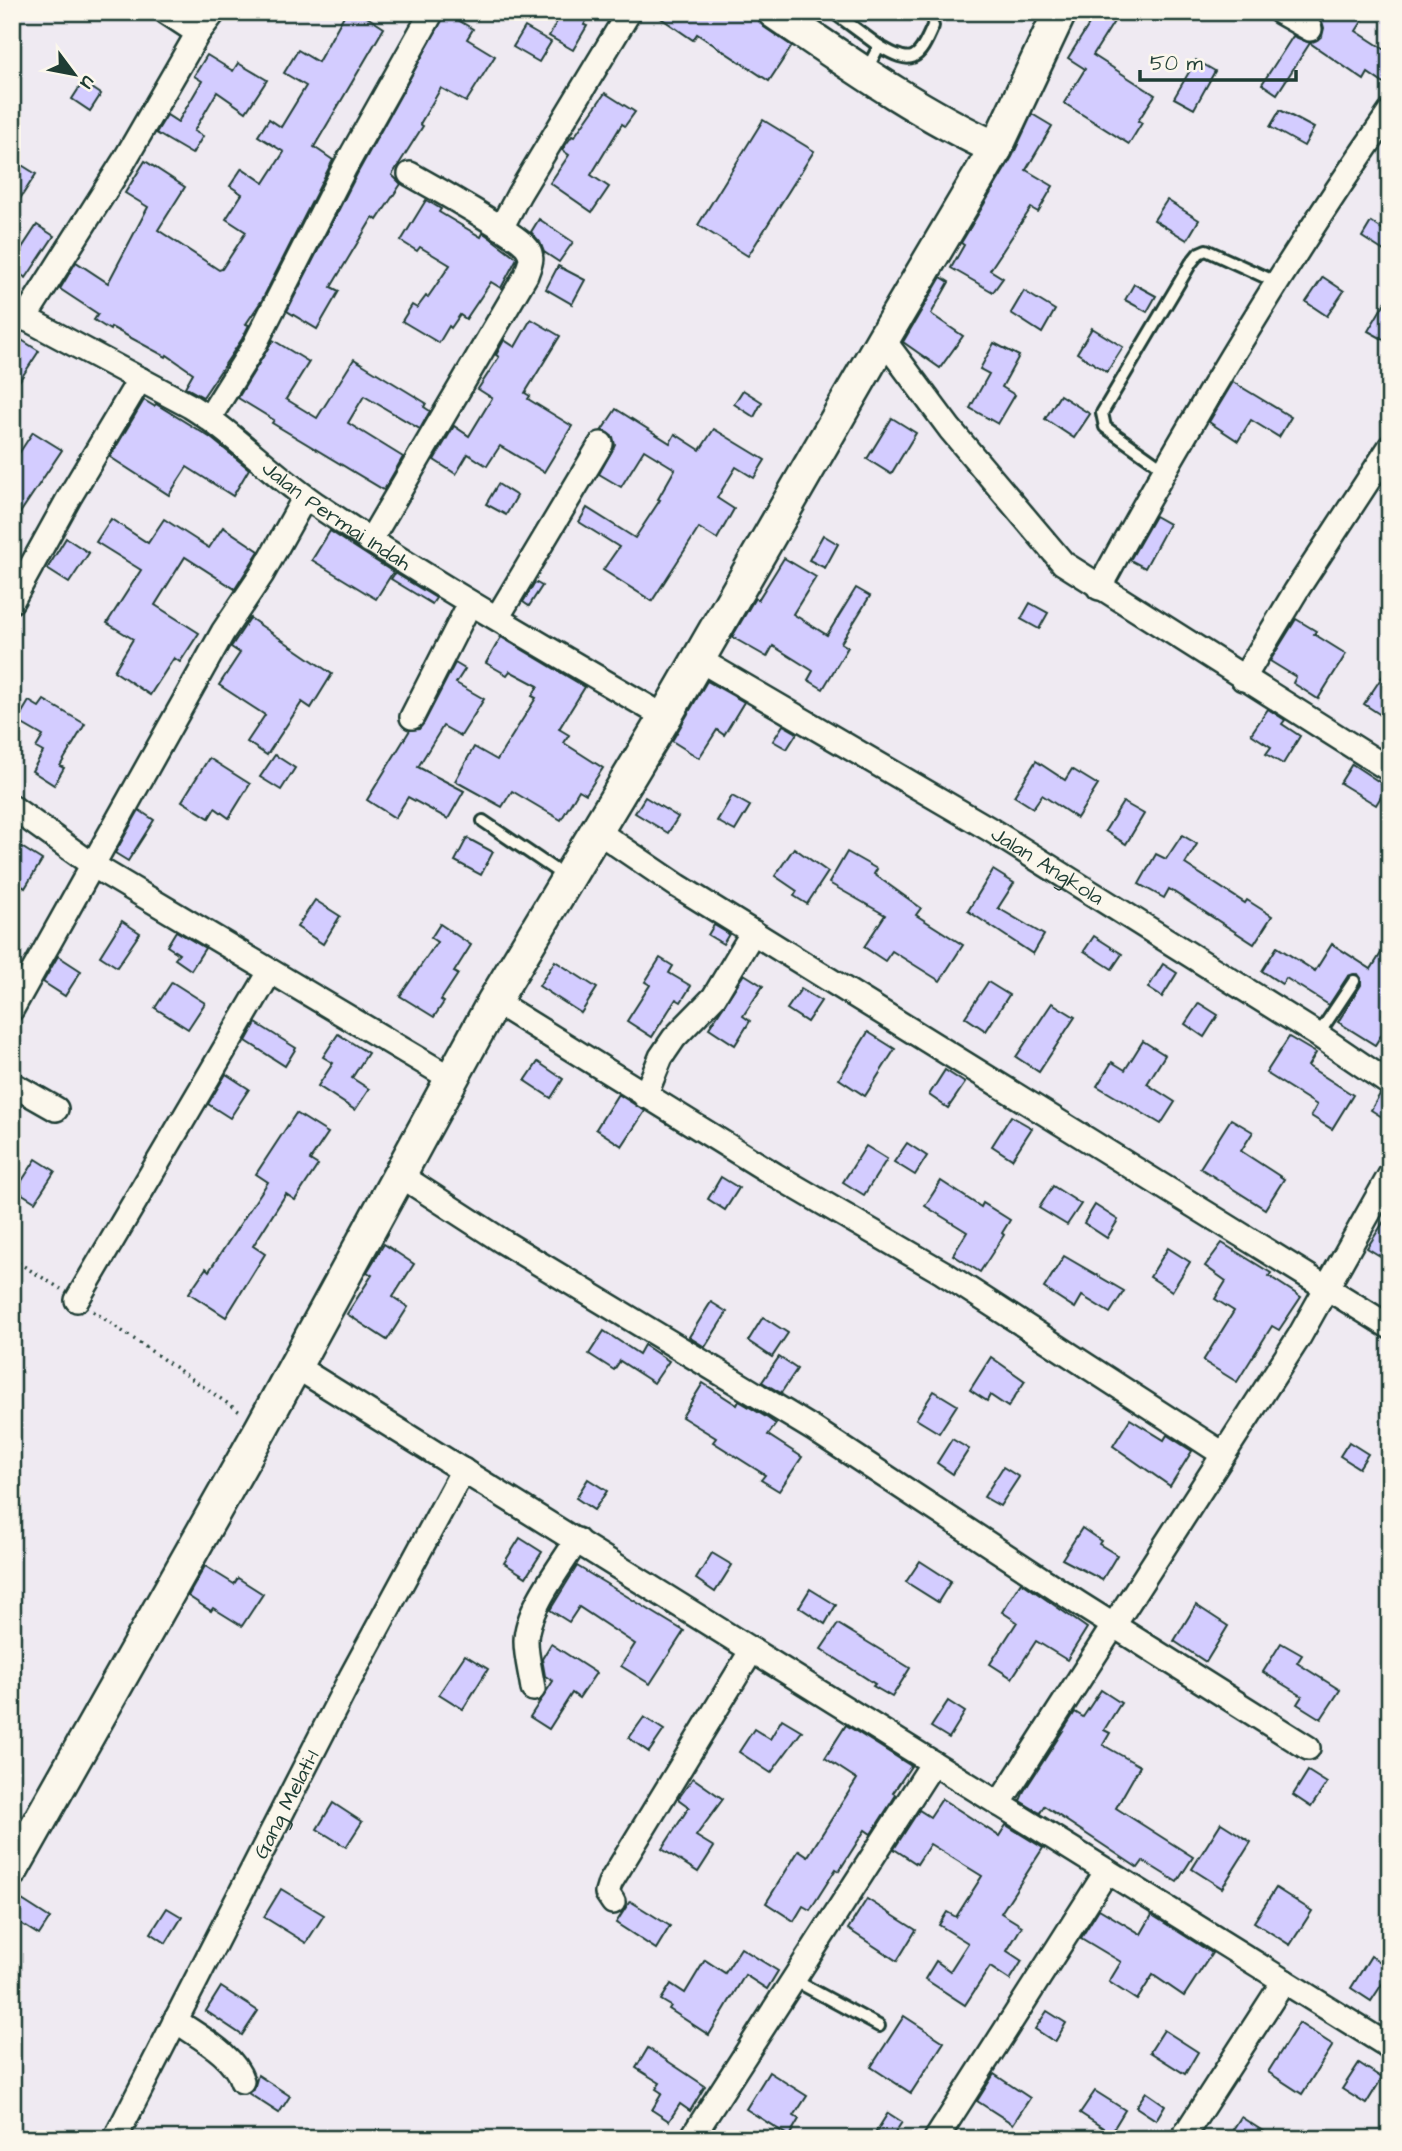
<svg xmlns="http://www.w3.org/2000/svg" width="1402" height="2151" viewBox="0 0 1402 2151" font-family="'Architects Daughter',sans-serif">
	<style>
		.building { fill: #d3ccff; stroke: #1f3d34; stroke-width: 2 }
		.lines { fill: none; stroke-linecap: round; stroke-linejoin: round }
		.lane-casing { stroke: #1f3d34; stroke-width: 16 }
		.street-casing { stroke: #1f3d34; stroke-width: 28 }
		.secondary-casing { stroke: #1f3d34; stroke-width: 37 }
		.path { stroke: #1f3d34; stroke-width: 3.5; stroke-dasharray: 2 5; stroke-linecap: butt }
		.lane { stroke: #fbf7ec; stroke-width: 10 }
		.street { stroke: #fbf7ec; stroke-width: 23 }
		.secondary { stroke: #fbf7ec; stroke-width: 32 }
		.labels { text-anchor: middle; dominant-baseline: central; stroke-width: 5; stroke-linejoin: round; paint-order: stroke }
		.street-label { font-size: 21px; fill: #1f3d34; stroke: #fbf7ec }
	</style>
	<rect width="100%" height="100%" fill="#efeaf2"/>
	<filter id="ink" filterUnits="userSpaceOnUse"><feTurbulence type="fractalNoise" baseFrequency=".0143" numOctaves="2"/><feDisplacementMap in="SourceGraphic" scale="14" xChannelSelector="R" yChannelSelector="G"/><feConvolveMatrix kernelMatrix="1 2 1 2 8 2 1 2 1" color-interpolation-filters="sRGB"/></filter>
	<g filter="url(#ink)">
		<g class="building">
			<polygon points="346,12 359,12 384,28 314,147 333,160 262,300 246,324 249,325 242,339 203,397 185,387 193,373 167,355 166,357 111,327 110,330 94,320 98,314 60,289 76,262 108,283 148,207 125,193 145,161 185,187 158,230 219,270 222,269 246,232 226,219 242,194 230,186 242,168 264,183 284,152 258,136 269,119 281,127 306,86 284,73 298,50 318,62"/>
			<polygon points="562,12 591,12 584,25 587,26 573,50 549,36"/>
			<polygon points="652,12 754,12 764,27 792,46 769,81 697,34 693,40"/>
			<polygon points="1097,12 1120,12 1093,55 1155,95 1138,121 1142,123 1129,144 1064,103 1085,69 1068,58"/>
			<polygon points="1309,12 1368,12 1356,31 1390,53 1390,88 1368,73 1364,80 1310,43 1322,36 1324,28 1322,21"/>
			<polygon points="446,13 473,29 467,39 495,56 466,102 441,88 420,124 423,126 392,175 401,184 377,220 373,217 331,287 339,291 317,329 287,311 357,174"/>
			<polygon points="525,27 551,42 539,62 513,47"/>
			<polygon points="1293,36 1310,43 1277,94 1262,84"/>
			<polygon points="207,55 233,71 238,63 267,80 246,112 217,92 194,131 203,136 192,154 156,133 167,115 178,122 202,81 194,76"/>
			<polygon points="1196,60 1215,71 1194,109 1174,98"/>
			<polygon points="83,82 101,94 90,111 72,99"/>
			<polygon points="605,93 635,112 625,126 622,124 591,175 609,187 592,212 550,183 569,155 562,150 572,136 574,137"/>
			<polygon points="1280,110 1314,128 1304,146 1270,127"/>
			<polygon points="1032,114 1052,126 1026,170 1053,186 1038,212 1031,208 990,270 1003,278 993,292 951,268 964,245 961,243 1012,157"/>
			<polygon points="763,120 814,151 748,256 698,225"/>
			<polygon points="20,164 36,174 12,211 12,176"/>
			<polygon points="426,200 441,209 439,212 481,237 483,233 485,234 517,258 501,288 491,282 466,319 460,315 451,328 449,326 439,343 402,321 412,305 417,308 426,296 428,297 450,265 420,247 417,251 401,241"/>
			<polygon points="1167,200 1199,220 1187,240 1154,220"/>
			<polygon points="539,219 573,242 559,262 544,252 540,242 531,232"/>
			<polygon points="1371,222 1390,234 1390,255 1362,237"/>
			<polygon points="37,225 54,236 26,278 12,269 12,263"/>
			<polygon points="558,266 585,280 572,304 546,289"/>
			<polygon points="941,277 949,282 931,314 963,336 940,368 903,342"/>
			<polygon points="1323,277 1344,291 1327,316 1306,302"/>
			<polygon points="1134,284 1156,296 1147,312 1125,300"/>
			<polygon points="1024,291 1055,310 1042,333 1011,313"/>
			<polygon points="1390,294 1390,343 1368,331"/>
			<polygon points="531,319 560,336 525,393 530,396 528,399 572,426 544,472 500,446 487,466 468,454 456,474 434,460 454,426 469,436 492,398 478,389 499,357 496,355 504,340 515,347"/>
			<polygon points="1092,328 1123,347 1107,372 1077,353"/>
			<polygon points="20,339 39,351 12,392 12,351"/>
			<polygon points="273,340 309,362 286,399 317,418 354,359 426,403 424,407 430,411 420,429 364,396 348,423 403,457 384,490 272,423 274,420 238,398"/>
			<polygon points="994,343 1019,356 1002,387 1015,395 998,424 970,408 989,374 980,369"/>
			<polygon points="1233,382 1291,417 1279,437 1251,420 1238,441 1209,422"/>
			<polygon points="743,390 762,402 754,417 734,404"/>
			<polygon points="1060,395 1090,414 1074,438 1045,419"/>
			<polygon points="144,400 154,406 156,404 211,438 249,469 233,496 187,467 169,495 110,457"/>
			<polygon points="616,409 670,443 675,434 700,450 714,429 765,460 754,478 736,467 717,498 734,509 717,539 699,528 652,601 603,570 619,547 579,522 587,508 635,538 660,500 658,499 675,469 644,450 621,487 599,474 615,445 613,437 602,430"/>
			<polygon points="892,418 916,433 891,474 867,459"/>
			<polygon points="33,432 62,450 12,525 12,464"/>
			<polygon points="498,484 517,496 506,515 486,504"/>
			<polygon points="1155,516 1169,524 1145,568 1130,560"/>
			<polygon points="111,519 148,543 164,519 209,548 223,527 259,551 235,589 185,557 155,605 199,633 180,662 174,658 150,695 114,671 133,639 107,623 141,570 96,542"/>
			<polygon points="330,531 393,572 376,599 312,560"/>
			<polygon points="823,535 838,544 825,568 809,560"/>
			<polygon points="66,538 89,553 69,583 47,569"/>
			<polygon points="784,558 816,577 793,614 827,635 856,588 870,596 841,643 848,647 823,689 808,680 813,671 773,646 767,657 732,637 755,598 758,600"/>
			<polygon points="395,573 436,598 432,604 391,579"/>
			<polygon points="535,582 542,586 529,606 523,602"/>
			<polygon points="1030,603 1048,613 1039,629 1021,619"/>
			<polygon points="250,618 332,674 311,708 302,702 267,755 247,742 265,715 219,685 240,653 231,647"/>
			<polygon points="1296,619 1316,631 1314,634 1346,654 1318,699 1293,683 1296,677 1270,661"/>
			<polygon points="501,637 585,687 559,729 569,735 564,743 603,768 586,794 579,790 561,820 512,791 502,807 455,781 474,747 497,760 536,698 532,696 538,686 510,671 507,675 486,663"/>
			<polygon points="455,663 465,669 456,683 484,699 461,736 443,726 418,767 464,791 448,819 408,797 395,818 367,800 410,730 419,729 424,723"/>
			<polygon points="1390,665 1390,721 1364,704"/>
			<polygon points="707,681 744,702 724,735 717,730 699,758 672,741"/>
			<polygon points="44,700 85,724 60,766 64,768 54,785 32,771 43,752 36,748 43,736 17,721 29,701 39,707"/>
			<polygon points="1268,709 1285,720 1282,724 1300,736 1283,764 1266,754 1271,747 1251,734"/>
			<polygon points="783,725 797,733 787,749 773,741"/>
			<polygon points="275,755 295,768 281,790 260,777"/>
			<polygon points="209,758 250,784 229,818 215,808 209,818 182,801"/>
			<polygon points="1036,761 1065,780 1072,769 1098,785 1077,818 1042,795 1033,808 1014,796"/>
			<polygon points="1352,764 1387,787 1376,805 1340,783"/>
			<polygon points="732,796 750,806 735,831 717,821"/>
			<polygon points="645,797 678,817 668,833 635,813"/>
			<polygon points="1123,802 1144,814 1126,844 1105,831"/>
			<polygon points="139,810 154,820 128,861 115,853"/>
			<polygon points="1182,835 1197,844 1185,864 1245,903 1247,900 1272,916 1254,944 1169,889 1164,898 1139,884 1156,854 1166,859"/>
			<polygon points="467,838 493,852 481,875 455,861"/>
			<polygon points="12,841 42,860 25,888 12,879"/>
			<polygon points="794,848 828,872 807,904 794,896 797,891 775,876"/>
			<polygon points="847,852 877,869 874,874 921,908 916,915 963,945 940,981 892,951 885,961 864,947 885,915 829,883"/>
			<polygon points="993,870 1014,883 998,908 1044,935 1033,954 968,911"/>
			<polygon points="315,900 340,916 323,944 297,927"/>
			<polygon points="122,921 140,933 117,967 100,956"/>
			<polygon points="440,924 471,945 454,972 458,974 441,1000 444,1002 434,1017 400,996 437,942 431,938"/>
			<polygon points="714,925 729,934 723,944 708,935"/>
			<polygon points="176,931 205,948 191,970 175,959 179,954 167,946"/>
			<polygon points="1094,936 1122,954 1112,969 1084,951"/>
			<polygon points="1390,939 1390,1002 1383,1014 1390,1018 1390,1021 1375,1045 1338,1022 1361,985 1361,978 1358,974 1348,976 1329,1005 1286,978 1282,984 1262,971 1277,947 1315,971 1332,944 1371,969"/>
			<polygon points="58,956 81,971 65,996 43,982"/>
			<polygon points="660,958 673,966 669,973 691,986 681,1002 676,999 652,1037 627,1021 650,985 645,982"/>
			<polygon points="555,961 597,988 581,1013 539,986"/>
			<polygon points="1163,964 1177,973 1162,997 1148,988"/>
			<polygon points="744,974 763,986 743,1016 750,1021 735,1045 709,1028"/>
			<polygon points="172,982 205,1003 188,1029 155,1008"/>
			<polygon points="988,982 1009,995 986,1031 965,1017"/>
			<polygon points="801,989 821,1001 807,1022 787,1009"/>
			<polygon points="1052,1003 1075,1017 1039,1072 1016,1057"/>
			<polygon points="1199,1003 1218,1015 1204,1037 1185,1024"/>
			<polygon points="256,1023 296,1048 285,1066 246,1041"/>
			<polygon points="868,1032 895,1049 865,1096 839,1079"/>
			<polygon points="338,1034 368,1053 352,1078 369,1089 355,1110 318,1086 333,1063 323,1057"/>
			<polygon points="1289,1037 1316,1053 1308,1066 1353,1095 1332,1129 1311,1116 1317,1105 1266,1073"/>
			<polygon points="1143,1041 1165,1055 1147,1084 1175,1102 1161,1124 1097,1086 1112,1062 1125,1070"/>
			<polygon points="538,1062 563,1079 551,1098 525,1081"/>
			<polygon points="945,1070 965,1083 948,1108 929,1095"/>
			<polygon points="226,1074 249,1089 230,1118 208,1104"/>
			<polygon points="618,1094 645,1111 622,1146 596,1129"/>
			<polygon points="1380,1094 1390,1098 1390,1122 1371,1110"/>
			<polygon points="296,1113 328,1133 310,1160 318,1165 295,1200 286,1194 253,1246 265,1254 226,1317 189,1293 206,1268 209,1271 268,1182 256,1174"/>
			<polygon points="1011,1116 1032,1128 1012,1159 992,1146"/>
			<polygon points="1231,1119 1253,1132 1241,1151 1284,1179 1265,1209 1200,1168"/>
			<polygon points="907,1143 927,1156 915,1175 894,1162"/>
			<polygon points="866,1146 887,1159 864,1195 843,1182"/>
			<polygon points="36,1159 55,1171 35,1202 16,1190"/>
			<polygon points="721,1177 739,1188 725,1210 708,1199"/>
			<polygon points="941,1181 981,1207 983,1203 1010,1220 1002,1233 1004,1235 980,1272 953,1255 967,1232 925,1206"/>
			<polygon points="1053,1186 1081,1204 1067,1225 1039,1208"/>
			<polygon points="1095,1205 1118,1220 1107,1238 1084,1223"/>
			<polygon points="1390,1212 1390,1262 1367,1248"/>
			<polygon points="1222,1243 1271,1273 1269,1276 1301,1297 1279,1330 1272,1326 1237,1382 1203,1361 1234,1311 1215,1299 1226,1281 1205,1266"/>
			<polygon points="384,1244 414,1264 393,1297 408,1307 387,1340 347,1314 372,1275 367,1272"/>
			<polygon points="1168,1248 1190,1262 1172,1291 1150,1277"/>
			<polygon points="1064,1256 1124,1291 1110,1313 1082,1296 1075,1308 1044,1288"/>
			<polygon points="711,1302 727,1312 705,1347 689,1337"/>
			<polygon points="763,1317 788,1333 772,1357 748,1341"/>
			<polygon points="604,1331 639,1354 644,1345 669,1361 654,1383 620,1361 614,1370 589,1354"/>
			<polygon points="779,1357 797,1369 781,1393 762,1382"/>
			<polygon points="991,1357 1025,1381 1008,1407 990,1395 987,1401 970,1390"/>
			<polygon points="703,1383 737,1405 739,1401 766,1417 776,1424 768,1435 802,1457 779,1491 761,1480 765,1475 713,1442 716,1438 682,1417"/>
			<polygon points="934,1391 957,1405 939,1433 916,1419"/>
			<polygon points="1130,1419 1164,1440 1167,1435 1192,1451 1170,1486 1113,1446"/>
			<polygon points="952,1439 969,1449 953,1474 937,1463"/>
			<polygon points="1349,1442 1368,1454 1359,1468 1340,1456"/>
			<polygon points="1003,1467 1019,1477 1000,1506 984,1497"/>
			<polygon points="588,1479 607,1491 594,1510 576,1498"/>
			<polygon points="1082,1528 1101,1541 1099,1544 1117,1555 1102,1580 1062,1559"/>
			<polygon points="520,1538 542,1552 526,1577 504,1563"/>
			<polygon points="712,1553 732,1565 715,1592 696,1579"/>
			<polygon points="920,1561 951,1581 938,1602 906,1582"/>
			<polygon points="205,1566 234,1584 238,1578 263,1594 242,1626 213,1608 211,1611 188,1596"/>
			<polygon points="577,1566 684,1631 650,1684 621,1666 635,1644 579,1607 569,1622 550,1610"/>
			<polygon points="1021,1582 1087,1628 1067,1660 1036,1641 1012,1678 990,1664 1017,1622 1002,1612"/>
			<polygon points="810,1589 836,1605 825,1624 799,1607"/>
			<polygon points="1196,1605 1228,1626 1206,1662 1174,1641"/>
			<polygon points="838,1624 910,1668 892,1697 873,1686 875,1684 821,1649"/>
			<polygon points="1281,1643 1302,1655 1297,1663 1340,1690 1321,1719 1297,1704 1302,1696 1263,1672"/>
			<polygon points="551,1644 596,1673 579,1698 572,1693 549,1729 530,1717 553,1681 545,1676 542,1659"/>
			<polygon points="465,1655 488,1669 463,1709 439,1694"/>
			<polygon points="1101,1690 1121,1703 1104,1730 1110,1733 1103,1745 1140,1766 1116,1808 1193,1857 1177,1882 1143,1861 1138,1868 1044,1806 1040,1813 1020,1801 1024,1791 1075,1712 1083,1717"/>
			<polygon points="948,1701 965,1712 949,1738 931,1727"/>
			<polygon points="644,1717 664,1730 649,1752 629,1738"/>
			<polygon points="782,1719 802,1731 771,1773 739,1752 754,1729 770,1739"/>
			<polygon points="846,1725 911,1766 893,1793 896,1795 871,1834 865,1830 839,1871 836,1869 810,1910 803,1906 794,1921 766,1903 799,1850 808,1856 857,1779 825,1758"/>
			<polygon points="1308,1771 1327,1783 1311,1807 1293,1795"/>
			<polygon points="693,1778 723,1799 696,1836 714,1847 698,1872 662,1849 689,1807 678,1799"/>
			<polygon points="942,1799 999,1836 1006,1825 1043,1848 1001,1913 1022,1926 1007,1951 1022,1961 1010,1980 990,1967 965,2005 925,1979 936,1961 950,1971 968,1943 939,1925 947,1912 956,1917 982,1876 930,1844 917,1864 894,1849 919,1810 930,1817"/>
			<polygon points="333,1803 362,1822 346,1847 317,1829"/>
			<polygon points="1221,1823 1251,1842 1222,1888 1192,1869"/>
			<polygon points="1276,1888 1312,1911 1290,1945 1254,1922"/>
			<polygon points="281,1889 324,1915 306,1943 264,1917"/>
			<polygon points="867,1899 916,1930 897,1961 848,1929"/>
			<polygon points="22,1900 50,1918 39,1935 12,1918"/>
			<polygon points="630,1901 670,1926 656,1949 616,1923"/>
			<polygon points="167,1908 182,1917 166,1943 151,1933"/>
			<polygon points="1099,1909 1141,1934 1152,1915 1212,1953 1184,1996 1153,1975 1137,2000 1109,1982 1121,1962 1081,1938"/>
			<polygon points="741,1948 778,1971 767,1989 745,1975 709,2035 669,2009 671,2006 661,2000 671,1984 685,1993 705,1960 725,1973"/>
			<polygon points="1371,1956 1390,1968 1390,1972 1371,2001 1351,1988"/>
			<polygon points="221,1987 258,2011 242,2035 206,2011"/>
			<polygon points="1047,2011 1066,2023 1055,2042 1035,2029"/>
			<polygon points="904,2016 944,2042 911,2093 871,2067"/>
			<polygon points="1299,2023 1333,2045 1302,2094 1268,2072"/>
			<polygon points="1164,2030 1198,2052 1185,2074 1150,2052"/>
			<polygon points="648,2048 705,2086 690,2111 680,2104 669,2121 652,2110 662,2093 656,2089 660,2083 636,2068"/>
			<polygon points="1359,2063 1382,2078 1366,2104 1342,2089"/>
			<polygon points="769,2072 807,2096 794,2116 799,2119 789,2136 746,2109"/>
			<polygon points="994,2074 1030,2098 1013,2124 977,2101"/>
			<polygon points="258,2075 290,2096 279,2113 248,2093 254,2089"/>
			<polygon points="1095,2091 1125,2110 1111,2133 1080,2113"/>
			<polygon points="1146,2092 1165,2105 1156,2120 1136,2107"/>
			<polygon points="888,2113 902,2122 891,2139 886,2139 876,2132"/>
			<polygon points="1241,2117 1275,2139 1227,2139"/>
		</g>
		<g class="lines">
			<g class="lane-casing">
				<g id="lane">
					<polyline points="833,12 879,46"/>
					<path d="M866 71 879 46C913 66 918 61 933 26"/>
					<polyline points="1164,469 1105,427 1102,413 1191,263 1199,253 1206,250 1278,283"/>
					<polyline points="483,821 564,876"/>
					<polyline points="1318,1035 1354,981"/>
					<polyline points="794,1980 879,2026"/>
				</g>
			</g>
			<g class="street-casing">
				<g id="street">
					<polyline points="166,12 198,33"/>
					<polyline points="1280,12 1310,29"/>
					<polyline points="501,228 519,194 629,12"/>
					<path id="s1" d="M12 311 190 406C237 435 274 477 320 507 432 583 549 649 665 717"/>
					<polyline points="24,319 124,161 198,33 214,12"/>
					<polyline points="883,339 950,429 1063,563 1390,770"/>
					<polyline points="209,418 254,346 345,167 432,12"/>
					<path d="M370 541 526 275C529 265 534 259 528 249 521 236 430 185 410 174"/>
					<path d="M1099 588C1188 424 1284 264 1390 112"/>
					<polyline points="12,601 70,496 140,379"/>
					<polyline points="497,618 601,444"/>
					<path id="s2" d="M698 659 991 830 1318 1035 1390 1084"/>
					<polyline points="1243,679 1296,591 1390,447"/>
					<polyline points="412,717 470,603"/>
					<polyline points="12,807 94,866 452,1079"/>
					<polyline points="597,831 678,886 1390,1327"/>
					<polyline points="494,1001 775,1175 942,1272 1223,1454"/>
					<polyline points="12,1009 223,632 262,574 305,497"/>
					<polyline points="12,1084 56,1109"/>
					<polyline points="645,1096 661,1057 674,1038 714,997 753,932"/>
					<polyline points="400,1175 502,1241 815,1430 1078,1603 1308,1748"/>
					<polyline points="77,1300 270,972"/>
					<polyline points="295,1366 1390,2047"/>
					<path d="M533 1689C531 1674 526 1657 526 1641 526 1610 561 1566 577 1540"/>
					<polyline points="999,1804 1299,1337 1390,1175"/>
					<polyline points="613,1902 607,1893 610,1883 752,1650"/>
					<path d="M175 2020C197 2036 234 2054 242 2081"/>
					<path id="s3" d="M115 2139 351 1677 463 1470"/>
					<polyline points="691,2139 933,1763"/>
					<polyline points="936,2139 1107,1871"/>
					<polyline points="1182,2139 1284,1981"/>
				</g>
			</g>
			<g class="secondary-casing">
				<g id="secondary">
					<path d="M774 12C846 61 917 112 996 148"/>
					<polyline points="12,1870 262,1427 494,1001 665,717 883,339 996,148 1060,12"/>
				</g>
			</g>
			<g class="path">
				<polyline points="12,1259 61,1289"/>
				<polyline points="93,1311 240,1412"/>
			</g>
			<use href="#lane" class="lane"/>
			<use href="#street" class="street"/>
			<use href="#secondary" class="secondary"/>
		</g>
	</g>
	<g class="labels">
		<g class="street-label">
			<text stroke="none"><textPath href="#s1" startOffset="385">Jalan Permai Indah</textPath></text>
			<text stroke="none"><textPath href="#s2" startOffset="406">Jalan Angkola</textPath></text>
			<text stroke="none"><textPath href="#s3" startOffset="376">Gang Melati-1</textPath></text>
		</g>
	</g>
	<rect width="1402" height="2151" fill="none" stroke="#fbf7ec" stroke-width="42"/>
	<rect x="21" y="21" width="1360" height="2109" fill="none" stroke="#1f3d34" stroke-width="2.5" filter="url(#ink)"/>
	<g transform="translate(74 74) rotate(122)" stroke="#fbf7ec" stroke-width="5" paint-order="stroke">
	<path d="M0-5L12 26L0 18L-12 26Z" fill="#1f3d34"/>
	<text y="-10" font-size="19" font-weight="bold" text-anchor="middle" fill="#1f3d34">U</text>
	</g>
	<path d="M1140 70v10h156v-10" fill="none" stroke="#1f3d34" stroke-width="3.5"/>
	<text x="1150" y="70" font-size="21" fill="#1f3d34" stroke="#fbf7ec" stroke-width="5" paint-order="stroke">50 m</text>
</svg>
